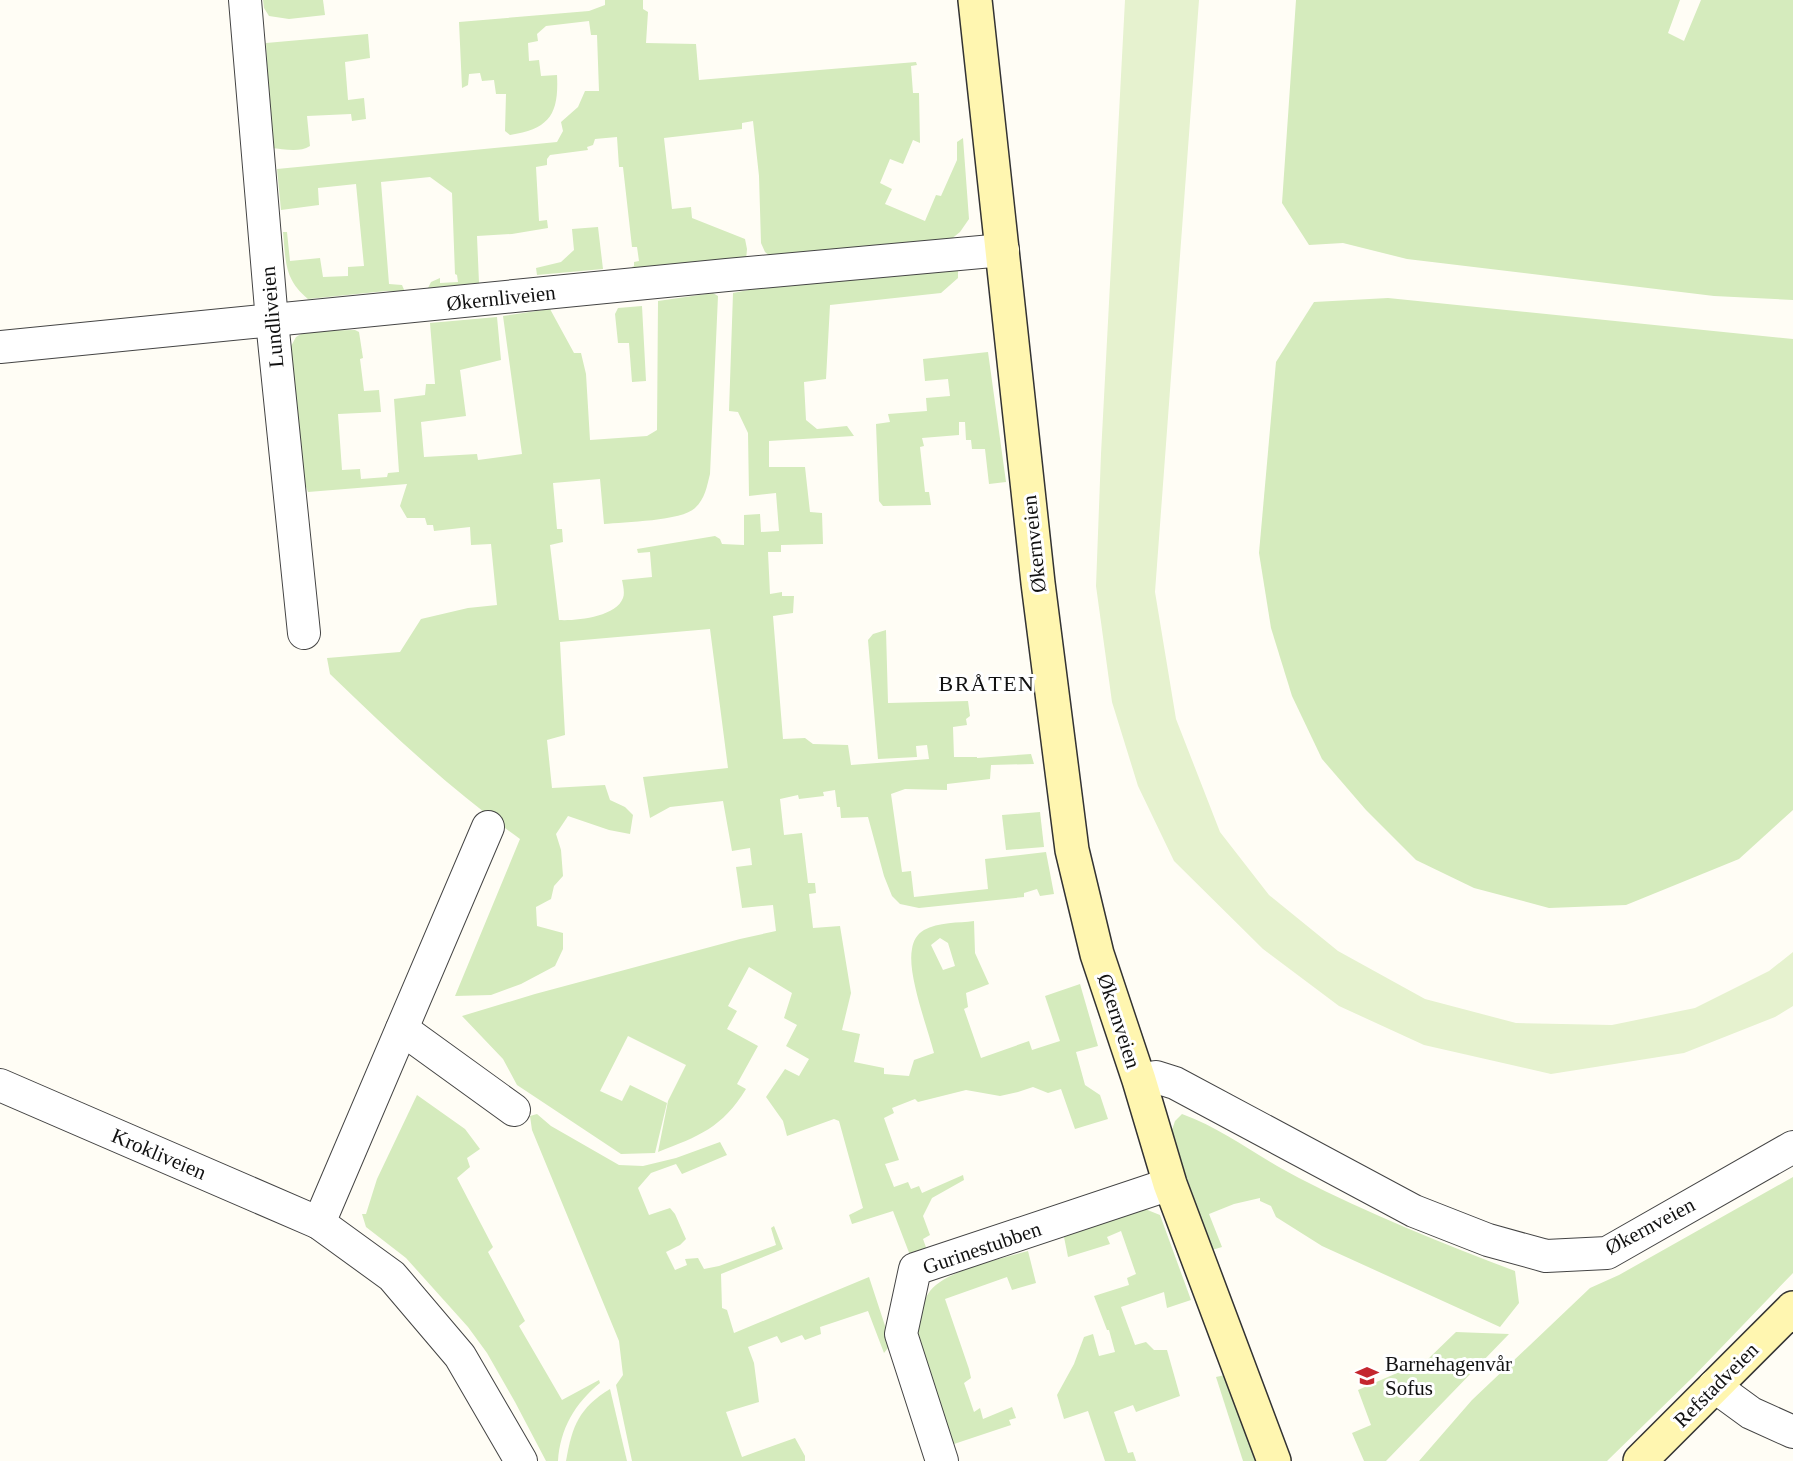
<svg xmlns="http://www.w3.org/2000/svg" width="1793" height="1461" viewBox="0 0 1793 1461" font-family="'Times New Roman',serif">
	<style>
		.green { fill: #d5ebbd; fill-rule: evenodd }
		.pitch { fill: #e6f2cf }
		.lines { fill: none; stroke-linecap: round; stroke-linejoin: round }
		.street-casing { stroke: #444; stroke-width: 34 }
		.secondary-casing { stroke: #333; stroke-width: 36 }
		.street { stroke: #fff; stroke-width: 32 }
		.secondary { stroke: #fff6b0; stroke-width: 33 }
		.labels { text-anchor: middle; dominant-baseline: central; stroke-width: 6; stroke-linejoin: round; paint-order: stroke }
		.street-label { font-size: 21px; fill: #111; stroke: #fff }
		.poi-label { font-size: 21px; fill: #111; stroke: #fff; text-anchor: start }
		.neighbourhood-label { font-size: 22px; letter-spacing: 1.5px; fill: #111; stroke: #fff }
	</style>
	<rect width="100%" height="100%" fill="#fffdf5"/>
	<g class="green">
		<polygon points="263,0 323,0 325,15 289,19 269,16 264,8"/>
		<path d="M605 0H643V9L648 12 646 43 696 44 699 80 916 62 917 65 911 66 913 93H919L920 143 913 140 903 164 890 159 880 183 892 189 885 204 925 221 936 195 941 196 957 160V142L963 138 969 219 960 232 950 240 771 257 765 252 761 243 759 176 753 121 742 123V129L664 138 672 209 691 207 692 218 745 239 747 249 746 260 632 271V267L634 266V262L639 261 637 247H632L623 167H619L617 137 595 139 593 145 587 147 588 150 550 155 547 159V165L536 167 539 221 547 220 548 228 512 234 477 236 479 283 428 288 431 282 440 278V283L458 282 457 275 455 274 452 193 430 177 381 182 389 284 402 285 405 292 386 291 308 299C284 279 286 262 283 232H287L290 261 320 258 323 277 348 276V267L364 266 356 184 318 188 319 205 281 210 277 169 557 142 563 131 561 122 578 107 585 91H599L597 35H591L589 21 546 26 537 34 538 41 528 43 529 61 539 60 541 76 557 75C559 114 550 129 510 135L505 131 506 94H496L494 80 482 81 480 73 469 74 468 85 462 88 459 22 589 11 605 5Z"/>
		<polygon points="1296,0 1680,0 1668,33 1684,41 1701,0 1793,0 1793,300 1714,296 1407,259 1343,243 1309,245 1282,203"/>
		<path d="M368 34 370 58 345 62 348 100 364 98 366 119 352 121 351 114 307 116 310 146C299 153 284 149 271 148L266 43Z"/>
		<polygon points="598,227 603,269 537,275 536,268 561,262 574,250 572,229"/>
		<path d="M958 269V278L941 293 830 305 826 379 804 382 806 420 817 429 847 426 854 436 769 441V467H805L810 512 822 513 823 544 781 545V552H768L770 594 782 592V596H794L793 613 773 616 783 739 805 738 813 744 848 745 851 765 929 759 927 745 916 746 917 757 878 759 868 640 873 634 886 630 888 703 968 701 970 716 966 719 967 725 953 727 954 757H977V758L1031 754 1034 764 991 765 990 779 947 784V790L905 789 891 794 902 872 911 871 914 897 988 889 985 859 1046 852 1054 894 1040 896 1037 889 1024 893V897L919 908 900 904 892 896 884 876 868 817 841 818 840 807H837L835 790 823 792 824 796 799 799 798 795 780 799 784 835 802 833 808 883H815L816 893 809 894 813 928 840 926 851 993 842 1030 860 1034 854 1062 884 1068V1074L909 1076 914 1060 934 1053C927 1026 907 974 912 949 913 941 917 934 924 930 938 922 959 923 974 921L975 953 989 984 966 993 968 1007 964 1009 981 1058 1029 1041 1032 1050 1060 1041 1045 996 1080 984 1098 1046 1076 1052 1085 1085 1100 1095 1108 1119 1075 1129 1061 1089 1048 1093 1033 1087 1018 1092 1000 1096 966 1090 918 1102 915 1099 892 1108 894 1113 884 1118 899 1160 885 1164 894 1187 908 1182 911 1189 919 1186 922 1193 963 1175 964 1180 932 1198 923 1216 930 1235 923 1239 928 1253 913 1263 893 1211 852 1224 849 1215 863 1208 839 1121 834 1119 787 1136 783 1121 766 1097 785 1069 799 1076 809 1059 786 1046 797 1025 784 1018 792 993 749 967 728 1006 737 1011 727 1029 758 1046 737 1084 746 1089C722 1128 699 1136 658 1152L668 1101 686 1065 628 1036 600 1091 622 1101 630 1085 667 1103 655 1153 621 1154 517 1085 503 1059 462 1016 535 994 740 939 776 931 773 905 742 908 736 867 752 865 750 848 732 851 723 801 670 807 650 818 643 777 728 768 710 629 560 642 565 735 547 740 552 788 605 785 610 800 625 807 633 815 630 834 609 830 568 816 556 834 561 850 563 876 554 886 551 899 536 907 537 926 563 933V949L555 966 521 984 491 995 455 996 520 839C451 790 390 732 330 674L327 658 400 652 421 619 468 608 497 605 491 544 471 545 470 527 434 531 433 525H427L425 518H407L400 506 407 484 308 492 305 484 290 348 296 337 306 331 355 330 359 332 363 358 360 359 364 391 379 390 381 412 338 414 342 470 360 469 361 479 387 477 388 473 399 472 394 399 425 395 426 384H435L430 323 497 317 501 360 460 370 466 416 421 422 424 457 477 454 478 460 522 454 503 316 550 309 574 353H581L586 374 590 440 647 436 657 430 658 301 713 293 718 296 710 474C707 486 705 499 695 508 682 521 624 522 604 524L600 479 553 483 557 529H562L563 542 550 545 559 620C576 621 616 617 623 598 625 593 623 585 622 580L652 577 650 552 638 553 637 549 715 536 720 539 722 544 744 545V515L760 514 761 532 779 531 776 493 749 496 748 433 738 412 729 411 733 293 794 281ZM940 938 948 943 955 966 943 970 931 945Z"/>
		<polygon points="1388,298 1793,339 1793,810 1739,859 1626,905 1549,908 1474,888 1416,860 1366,810 1322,759 1292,696 1271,628 1259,553 1276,362 1314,302"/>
		<polygon points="642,306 646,381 632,382 629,343 618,343 615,314 618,308"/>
		<polygon points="988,352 1006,482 989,484 985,449 972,449 971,440 966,440 965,422 959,422 959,435 922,438 924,446 920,447 925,492 929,492 931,505 883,506 879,501 876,424 890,422 888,414 927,411 926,398 950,396 948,379 925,381 923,359"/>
		<polygon points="1040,812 1044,847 1006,850 1002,815"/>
		<path d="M417 1095 465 1129 480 1149 467 1158 470 1167 457 1178 493 1247 488 1252 525 1321 519 1326 562 1400 599 1380 600 1383C575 1403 560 1429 558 1461H546L515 1402 487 1353 468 1327 406 1258 366 1227 362 1214H366L377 1179Z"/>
		<polygon points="537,1114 551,1126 619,1165 643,1166 676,1158 720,1142 727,1155 682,1174 676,1164 651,1173 638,1188 649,1215 670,1208 675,1214 686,1239 680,1245 666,1252 675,1270 687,1265 685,1259 698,1258 704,1269 719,1266 776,1245 771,1228 774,1226 783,1249 721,1274 722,1308 727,1310 734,1333 869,1277 891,1344 884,1353 868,1311 820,1327 821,1334 805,1340 802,1335 781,1343 777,1336 748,1347 754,1363 759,1402 726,1412 742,1457 795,1438 805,1456 805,1461 632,1461 616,1385 623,1375 619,1341 532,1130 530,1116"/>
		<path d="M1182 1114C1224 1129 1259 1158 1299 1178 1369 1214 1441 1243 1515 1271L1519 1303 1500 1327 1322 1246 1276 1217 1271 1206 1260 1201V1198L1234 1204 1209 1214 1222 1247 1212 1250 1171 1133 1175 1121Z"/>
		<polygon points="1793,1177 1793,1273 1693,1377 1607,1461 1419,1461 1472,1400 1590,1288 1619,1275"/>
		<polygon points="1145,1209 1160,1215 1191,1300 1167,1308 1164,1292 1121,1307 1135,1345 1146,1342 1154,1350 1167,1350 1180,1396 1136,1412 1133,1405 1114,1412 1128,1453 1133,1452 1136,1461 1105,1461 1088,1411 1064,1419 1057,1395 1074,1364 1084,1337 1093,1334 1099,1356 1115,1352 1109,1330 1107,1330 1094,1296 1129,1285 1127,1278 1136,1274 1121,1231 1107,1237 1110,1244 1068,1257 1064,1237"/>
		<path d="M1028 1251 1036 1283 1012 1290 1007 1277 945 1299 969 1369 971 1378 964 1383 974 1412 980 1408 983 1419 1012 1407 1016 1418 1009 1420 1011 1425 948 1446 916 1331C919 1317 922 1302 930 1291 948 1269 1001 1259 1028 1251Z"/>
		<polygon points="1456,1332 1509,1334 1386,1461 1364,1461 1352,1433 1371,1425 1358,1390 1427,1360"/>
		<polygon points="1225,1375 1257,1461 1243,1461 1216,1377"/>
		<path d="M610 1389 627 1461H566C572 1426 579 1408 610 1389Z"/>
	</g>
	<polygon class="pitch" points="1125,0 1199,0 1155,592 1176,719 1220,832 1269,895 1338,951 1425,999 1516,1023 1612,1025 1695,1008 1769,971 1793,952 1793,1006 1775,1017 1684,1053 1551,1074 1424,1045 1339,1006 1263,949 1174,861 1138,786 1112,702 1096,586 1101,454"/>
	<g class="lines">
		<g class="street-casing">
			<g id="street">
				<polyline points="245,0 272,321 304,633"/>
				<polyline points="0,347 727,275 1003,250"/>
				<polyline points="402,1029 514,1110"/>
				<polyline points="1139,1080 1156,1077 1175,1083 1414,1211 1488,1240 1546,1256 1607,1253 1793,1147"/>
				<polyline points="0,1085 319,1223 392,1276 460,1356 521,1461"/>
				<polyline points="319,1223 488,827"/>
				<polyline points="1714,1386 1751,1413 1793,1432"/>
				<polyline points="942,1461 901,1334 915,1269 1170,1184"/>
			</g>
		</g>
		<g class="secondary-casing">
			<g id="secondary">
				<polyline points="975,0 1038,583 1072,850 1097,954 1139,1080 1170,1184 1274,1461"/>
				<polyline points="1640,1461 1793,1308"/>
			</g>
		</g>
		<use href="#street" class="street"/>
		<use href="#secondary" class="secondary"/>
	</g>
	<defs>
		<g id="school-bare" transform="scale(1.8)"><path d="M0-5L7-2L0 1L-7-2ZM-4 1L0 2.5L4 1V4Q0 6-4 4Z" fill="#c4262e" stroke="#fff" stroke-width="2.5" paint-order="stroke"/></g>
	</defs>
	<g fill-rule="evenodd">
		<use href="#school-bare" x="1367" y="1376"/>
	</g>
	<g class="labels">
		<g class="street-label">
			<text transform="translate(501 298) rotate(-6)">Økernliveien</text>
			<text transform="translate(272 317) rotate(-95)">Lundliveien</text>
			<text transform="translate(1034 544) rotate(-96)">Økernveien</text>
			<text transform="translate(1119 1021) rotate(72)">Økernveien</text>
			<text transform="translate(159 1154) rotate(23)">Krokliveien</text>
			<text transform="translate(1650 1226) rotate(-28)">Økernveien</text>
			<text transform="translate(982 1248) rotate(-19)">Gurinestubben</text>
			<text transform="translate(1716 1385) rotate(-45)">Refstadveien</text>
		</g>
		<g class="poi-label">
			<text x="1385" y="1364">Barnehagenvår<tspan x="1385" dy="24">Sofus</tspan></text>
		</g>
		<g class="neighbourhood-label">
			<text x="987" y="683">BRÅTEN</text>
		</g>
	</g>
</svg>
